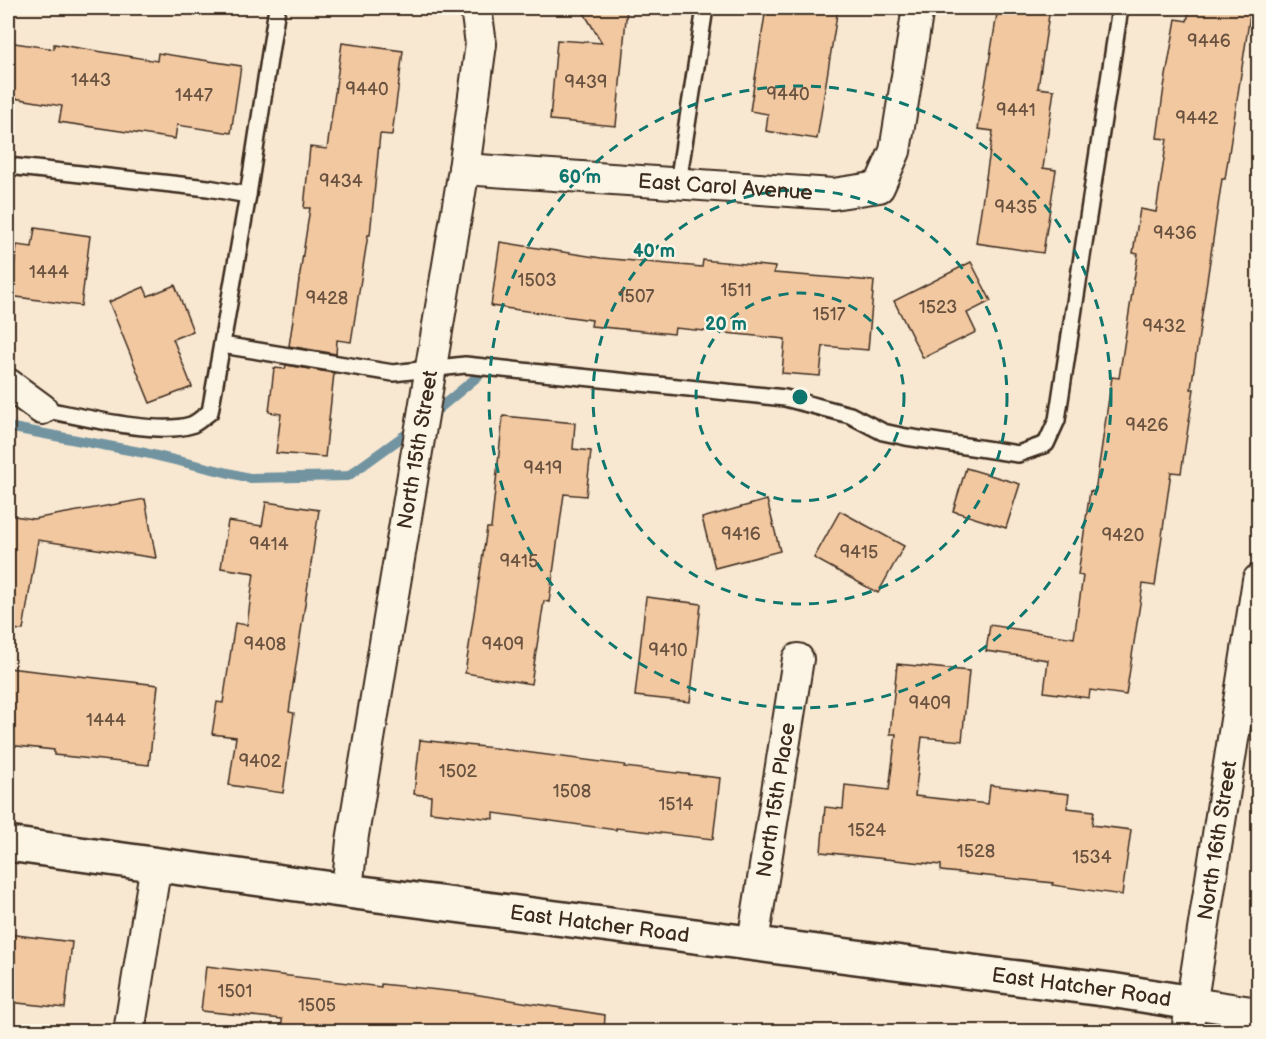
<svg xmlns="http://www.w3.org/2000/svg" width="1266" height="1039" viewBox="0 0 1266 1039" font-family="'Balsamiq Sans',sans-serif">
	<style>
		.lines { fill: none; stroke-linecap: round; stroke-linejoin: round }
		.stream { stroke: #7294a1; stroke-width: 10 }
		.building { fill: #f2c8a1; stroke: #3b2a1e; stroke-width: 1.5 }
		.service-casing { stroke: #3b2a1e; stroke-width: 20 }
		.minor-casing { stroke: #3b2a1e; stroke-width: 34 }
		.tertiary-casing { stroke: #3b2a1e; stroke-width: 38 }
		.service { stroke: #fcf5e5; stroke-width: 15 }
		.minor { stroke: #fcf5e5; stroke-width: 30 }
		.tertiary { stroke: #fcf5e5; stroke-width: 33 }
		.ring { fill: none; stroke: #0f766e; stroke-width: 3; stroke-dasharray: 10 8 }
		.labels { text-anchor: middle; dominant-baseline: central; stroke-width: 4.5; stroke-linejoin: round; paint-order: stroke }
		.number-label { font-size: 18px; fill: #69523f }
		.street-label { font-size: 21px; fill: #3b2a1e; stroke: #fcf5e5 }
		.centre { fill: #0f766e; stroke: #fcf5e5; stroke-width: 3 }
		.ring-label { font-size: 18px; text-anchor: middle; font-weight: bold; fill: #0f766e; stroke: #fcf5e5; stroke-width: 4.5; stroke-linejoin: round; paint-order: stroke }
	</style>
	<rect width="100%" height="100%" fill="#f9e8d1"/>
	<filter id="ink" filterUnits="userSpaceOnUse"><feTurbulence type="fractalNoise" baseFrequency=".0167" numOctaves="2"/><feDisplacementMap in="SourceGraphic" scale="12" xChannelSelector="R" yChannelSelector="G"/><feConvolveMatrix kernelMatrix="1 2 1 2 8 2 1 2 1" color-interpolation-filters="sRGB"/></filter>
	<g filter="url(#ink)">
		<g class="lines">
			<g class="stream">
				<polyline points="430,416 483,372"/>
				<polyline points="8,427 145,453 250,478 348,476 416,427"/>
			</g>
		</g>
		<g class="building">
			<polygon points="581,8 627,8 616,126 550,120 557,40 602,43"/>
			<polygon points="766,8 838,8 817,139 766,131 768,114 750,111"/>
			<polygon points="998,8 1050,8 1038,88 1054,90 1043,168 1056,170 1043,253 976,243 993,131 978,129"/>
			<polygon points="1190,8 1251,8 1225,179 1222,179 1191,389 1194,389 1181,473 1171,472 1155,586 1143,584 1126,695 1090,690 1089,698 1044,692 1048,660 986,651 990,625 1074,638 1083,576 1078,575 1090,491 1095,492 1112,377 1119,378 1138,254 1133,253 1140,209 1156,212 1167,139 1157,138 1164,87 1176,19 1187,21"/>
			<polygon points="8,42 54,49 54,44 157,61 158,53 241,66 231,133 177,125 175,139 59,122 62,106 8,97"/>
			<polygon points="342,43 403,51 392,135 380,134 370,235 368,235 351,342 337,340 336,354 289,346 310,208 304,208 310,147 327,149"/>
			<polygon points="35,228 90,236 81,306 10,296 17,245 32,247"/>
			<polygon points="500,242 601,258 702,267 703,260 775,267 774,273 874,281 868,350 823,346 820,376 782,373 785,339 675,328 674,334 591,326 592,320 491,306"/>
			<polygon points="971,262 991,301 967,313 976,332 923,358 894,301"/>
			<polygon points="175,285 193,331 173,339 192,387 150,403 109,302 144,287 148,296"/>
			<polygon points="286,365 334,373 325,457 276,453 281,414 269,412 274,368 285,369"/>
			<polygon points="503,416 575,423 573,449 591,451 586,496 564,494 549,602 544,601 531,684 465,673 487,528 491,528"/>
			<polygon points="966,468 1020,484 1006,528 953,511"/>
			<polygon points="145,499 156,558 38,540 23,630 8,629 8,515 33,519"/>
			<polygon points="767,500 780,551 715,568 702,518"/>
			<polygon points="266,502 319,510 289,712 294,713 283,793 229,785 236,737 212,734 217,702 223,703 235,623 247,625 254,573 221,568 228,521 262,526"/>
			<polygon points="840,511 904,546 878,593 814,558"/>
			<polygon points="646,597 701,604 690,702 635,696"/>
			<polygon points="897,664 969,671 962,741 922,737 915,796 988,804 990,785 1069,794 1067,808 1094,811 1092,825 1131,830 1122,895 1052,885 1053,883 941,871 941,865 821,852 825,807 843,809 845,785 889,790 896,734 890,734"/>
			<polygon points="8,668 158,685 149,765 54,755 54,750 8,745"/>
			<polygon points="420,740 494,748 625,765 624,767 720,778 713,839 616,828 616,830 494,813 494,819 430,812 431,796 414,794"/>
			<polygon points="8,934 72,942 65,1008 8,1002"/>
			<polygon points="206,966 381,987 381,984 467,993 605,1015 604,1032 327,1032 282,1026 282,1019 201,1011"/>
		</g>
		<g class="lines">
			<g class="service-casing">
				<g id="service">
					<polyline points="8,166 208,188 248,195"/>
					<polyline points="678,183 705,8"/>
					<polyline points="222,345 393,373 465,365 785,398 850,415 883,432 906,437 1018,454 1046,444 1057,420 1120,8"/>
					<path d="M42 409C79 416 157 436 191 425 197 423 204 416 210 412L248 195 277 8"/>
				</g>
			</g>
			<g class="minor-casing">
				<g id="minor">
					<path id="s1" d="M464 169 833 194 879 187 895 151 918 8"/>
					<polyline points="8,384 42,409"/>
					<path id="s2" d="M347 891 352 841 464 169 481 44 476 8"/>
					<path id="s3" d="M753 942 798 659"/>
					<polyline points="1192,1003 1258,1013"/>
					<polyline points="129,1032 156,864"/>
					<path id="s4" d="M1187 1032 1258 580"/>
				</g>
			</g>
			<g class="tertiary-casing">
				<g id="tertiary">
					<path id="s5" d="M8 844 347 891 1111 990 1192 1003"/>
				</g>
			</g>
			<use href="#service" class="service"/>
			<use href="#minor" class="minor"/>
			<use href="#tertiary" class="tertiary"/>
		</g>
	</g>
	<g class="ring">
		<circle cx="800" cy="397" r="104"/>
		<circle cx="800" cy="397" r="207"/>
		<circle cx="800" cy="397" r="311"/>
	</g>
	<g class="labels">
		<g class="number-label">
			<text x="1209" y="41">9446</text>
			<text x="91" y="80">1443</text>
			<text x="586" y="82">9439</text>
			<text x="367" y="89">9440</text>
			<text x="788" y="94">9440</text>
			<text x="194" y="95">1447</text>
			<text x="1016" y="110">9441</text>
			<text x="1197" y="118">9442</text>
			<text x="341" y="181">9434</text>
			<text x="1016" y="207">9435</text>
			<text x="1175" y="233">9436</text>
			<text x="49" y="272">1444</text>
			<text x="537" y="280">1503</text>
			<text x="736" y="290">1511</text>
			<text x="636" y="296">1507</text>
			<text x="327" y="298">9428</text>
			<text x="938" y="307">1523</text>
			<text x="829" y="314">1517</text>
			<text x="1164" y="326">9432</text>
			<text x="1147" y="425">9426</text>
			<text x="543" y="468">9419</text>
			<text x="741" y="534">9416</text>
			<text x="1123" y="535">9420</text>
			<text x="269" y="544">9414</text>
			<text x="859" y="552">9415</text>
			<text x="519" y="561">9415</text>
			<text x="265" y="644">9408</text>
			<text x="503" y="644">9409</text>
			<text x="668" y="650">9410</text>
			<text x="930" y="703">9409</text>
			<text x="106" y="720">1444</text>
			<text x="260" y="761">9402</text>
			<text x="458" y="771">1502</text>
			<text x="572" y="791">1508</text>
			<text x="676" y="804">1514</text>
			<text x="867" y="830">1524</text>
			<text x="976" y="851">1528</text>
			<text x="1092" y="857">1534</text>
			<text x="235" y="991">1501</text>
			<text x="317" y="1005">1505</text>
		</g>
		<g class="street-label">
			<text stroke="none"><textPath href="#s1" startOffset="262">East Carol Avenue</textPath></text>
			<text stroke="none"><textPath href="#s2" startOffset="447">North 15th Street</textPath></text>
			<text stroke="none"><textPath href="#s3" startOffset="144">North 15th Place</textPath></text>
			<text stroke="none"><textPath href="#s4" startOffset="194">North 16th Street</textPath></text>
			<text stroke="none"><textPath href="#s5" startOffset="597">East Hatcher Road</textPath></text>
			<text stroke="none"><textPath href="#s5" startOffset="1083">East Hatcher Road</textPath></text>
		</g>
	</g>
	<circle cx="800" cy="397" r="9" class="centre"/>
	<g class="ring-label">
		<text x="580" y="183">60 m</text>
		<text x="654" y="257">40 m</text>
		<text x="726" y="330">20 m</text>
	</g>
	<rect width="1266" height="1039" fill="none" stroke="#fcf5e5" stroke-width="30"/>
	<rect x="15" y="15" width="1236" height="1009" fill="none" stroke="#3b2a1e" stroke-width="2" filter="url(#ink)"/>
</svg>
